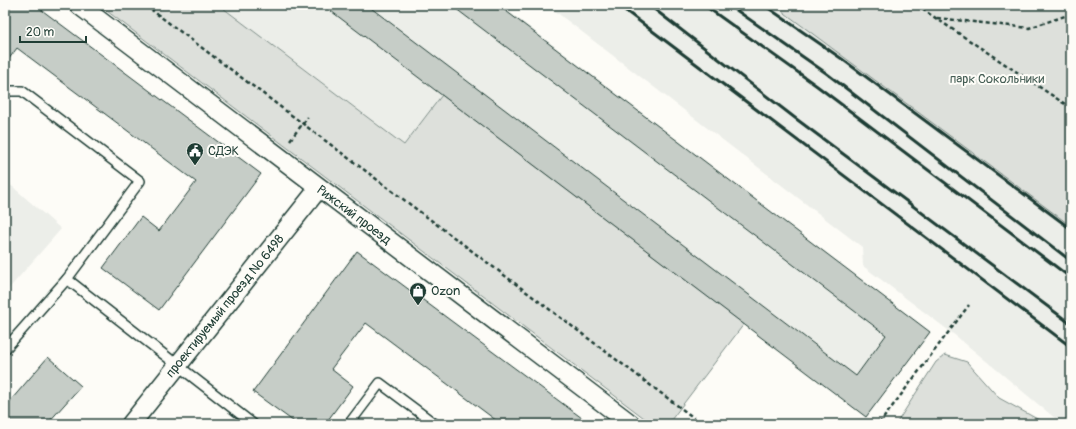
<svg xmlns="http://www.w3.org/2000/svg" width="1076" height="429" viewBox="0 0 1076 429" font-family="Pangolin,sans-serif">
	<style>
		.built { fill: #eceee9 }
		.green { fill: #dde0db; stroke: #7e8e88 }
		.building { fill: #c6cdc7; stroke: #1f3d34 }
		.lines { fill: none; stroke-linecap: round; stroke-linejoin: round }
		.lane-casing { stroke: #1f3d34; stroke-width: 12 }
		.street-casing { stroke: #1f3d34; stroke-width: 21 }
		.path { stroke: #1f3d34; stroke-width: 2.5; stroke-dasharray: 4 3; stroke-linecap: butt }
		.lane { stroke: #fdfcf7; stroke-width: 9 }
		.street { stroke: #fdfcf7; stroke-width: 18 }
		.rail { stroke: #1f3d34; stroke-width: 3 }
		.labels { text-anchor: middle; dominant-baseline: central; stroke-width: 4; stroke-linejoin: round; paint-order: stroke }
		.park-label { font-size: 13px; fill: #455e55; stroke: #fdfcf7 }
		.poi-label { font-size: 13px; fill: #1f3d34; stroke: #fdfcf7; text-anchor: start }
		.street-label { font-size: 13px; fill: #1f3d34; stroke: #fdfcf7 }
	</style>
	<rect width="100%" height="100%" fill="#fdfcf7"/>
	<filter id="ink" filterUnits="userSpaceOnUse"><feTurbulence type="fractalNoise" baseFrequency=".025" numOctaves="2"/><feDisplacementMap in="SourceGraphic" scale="8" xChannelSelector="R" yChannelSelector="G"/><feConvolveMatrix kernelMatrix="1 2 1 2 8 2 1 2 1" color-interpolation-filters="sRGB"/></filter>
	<g filter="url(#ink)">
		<g class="built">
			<polygon points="219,5 500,5 930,332 866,417 442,95 404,145"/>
			<polygon points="547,5 774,5 1071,226 1071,424 1062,424 956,336 863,266 862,247"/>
			<polygon points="5,180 61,229 5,293"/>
		</g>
		<g class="green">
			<polygon points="99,5 219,5 404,145 442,95 744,324 668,424 652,424"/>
			<polygon points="774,5 1071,5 1071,226"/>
			<polygon points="945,355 967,362 999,398 1039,420 1039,424 896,424 936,362"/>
		</g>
		<g class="building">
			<polygon points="5,5 35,5 261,174 159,310 103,268 141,217 159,231 196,182 17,48 5,64"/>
			<polygon points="323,5 367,5 856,376 886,335 451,5 498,5 930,332 866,417"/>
			<polygon points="357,251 590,424 501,424 366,323 331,369 353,386 325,424 297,424 253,392"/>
			<polygon points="48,357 81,386 47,424 5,424 5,407"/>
		</g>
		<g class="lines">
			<g class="lane-casing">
				<g id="lane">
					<polyline points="5,91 22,91 140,181 67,279 5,349"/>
					<polyline points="67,279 253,424"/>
					<polyline points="349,424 380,383 435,424"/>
				</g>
			</g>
			<g class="street-casing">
				<g id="street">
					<polyline points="79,5 631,424"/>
					<polyline points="131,424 319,188"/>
				</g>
			</g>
			<g class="path">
				<polyline points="145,5 694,418"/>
				<polyline points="916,5 1071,108"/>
				<polyline points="937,18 1029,28 1071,14"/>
				<polyline points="290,140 308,117"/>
				<polyline points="879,424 969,305"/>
			</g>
			<use href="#lane" class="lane"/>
			<use href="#street" class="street"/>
			<g class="rail">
				<polyline points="618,5 1071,347"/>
				<polyline points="649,5 795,118 1071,324"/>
				<polyline points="704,5 817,86 1071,278"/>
				<polyline points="729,5 826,73 1071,261"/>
				<polyline points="764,5 842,59 1071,229"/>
			</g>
		</g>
	</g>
	<defs>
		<g id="civic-pin" transform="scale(0.9)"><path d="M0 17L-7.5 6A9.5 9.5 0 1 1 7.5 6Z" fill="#1f3d34" stroke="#fdfcf7"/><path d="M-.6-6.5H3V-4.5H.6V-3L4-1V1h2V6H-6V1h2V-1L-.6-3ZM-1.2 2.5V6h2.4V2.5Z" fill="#fff"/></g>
		<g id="shop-pin" transform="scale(0.9)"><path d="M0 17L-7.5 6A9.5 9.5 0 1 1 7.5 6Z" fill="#1f3d34" stroke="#fdfcf7"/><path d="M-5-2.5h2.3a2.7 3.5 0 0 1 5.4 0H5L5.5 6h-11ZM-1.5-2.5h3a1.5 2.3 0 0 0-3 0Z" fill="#fff"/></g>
	</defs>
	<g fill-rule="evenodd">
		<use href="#civic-pin" x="195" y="151"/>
		<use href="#shop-pin" x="418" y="291"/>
	</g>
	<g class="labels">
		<g class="park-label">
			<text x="997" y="79">парк Сокольники</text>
		</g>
		<g class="poi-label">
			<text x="208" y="151">СДЭК</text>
			<text x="431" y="291">Ozon</text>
		</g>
		<g class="street-label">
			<text transform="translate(354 215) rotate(37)">Рижский проезд</text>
			<text transform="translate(225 306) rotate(-51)">проектируемый проезд № 6498</text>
		</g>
	</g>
	<rect width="1076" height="429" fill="none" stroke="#fdfcf7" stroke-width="20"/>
	<rect x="10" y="10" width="1056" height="409" fill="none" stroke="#1f3d34" stroke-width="1.5" filter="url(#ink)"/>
	<path d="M20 36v6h66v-6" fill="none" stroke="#1f3d34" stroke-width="2"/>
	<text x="26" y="36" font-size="12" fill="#1f3d34" stroke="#fdfcf7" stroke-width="3" paint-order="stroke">20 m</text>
</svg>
